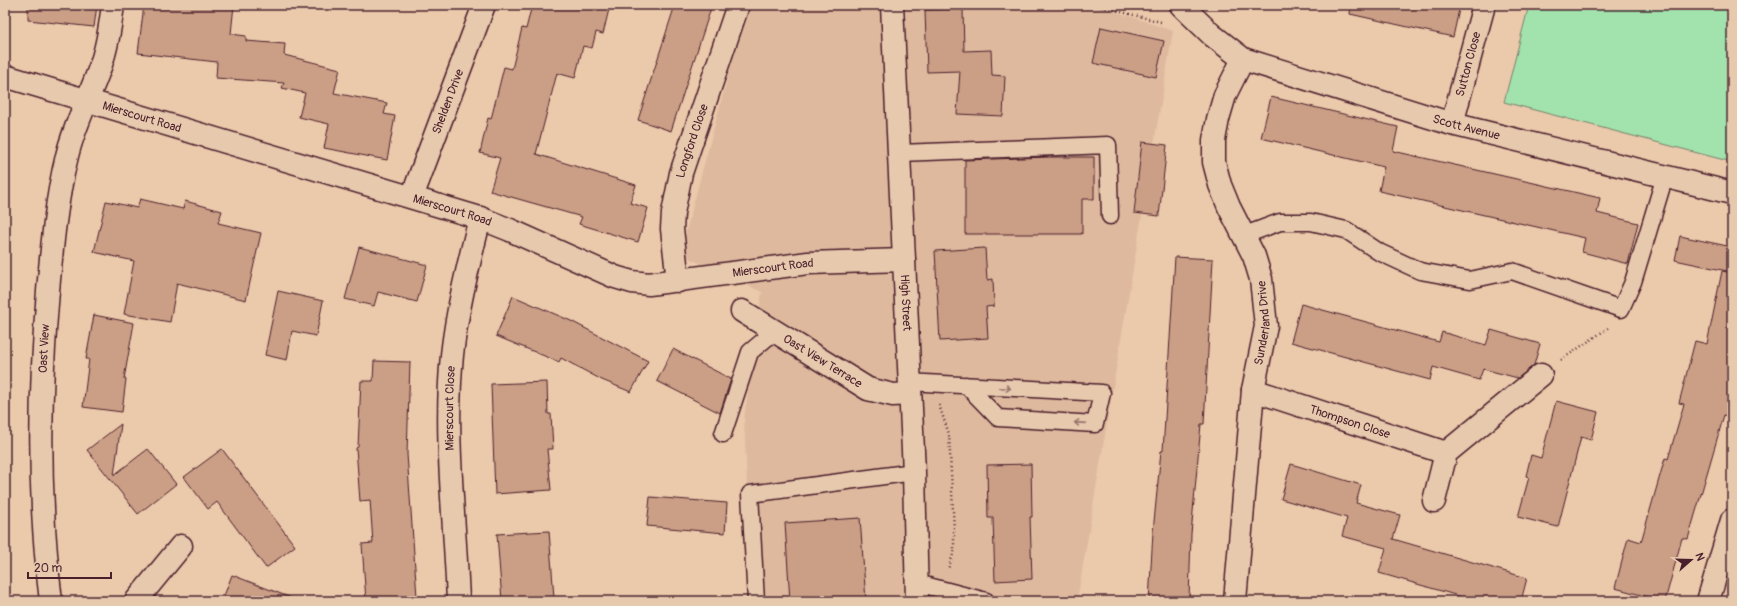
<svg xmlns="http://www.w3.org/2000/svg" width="1737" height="606" viewBox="0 0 1737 606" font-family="Pangolin,sans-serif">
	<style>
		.built { fill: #deb99e }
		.green { fill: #a2e3ad; stroke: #76816c }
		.building { fill: #cb9f86; stroke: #4a1f2b }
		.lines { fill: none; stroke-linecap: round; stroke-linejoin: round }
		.service-casing { stroke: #4a1f2b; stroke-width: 19 }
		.minor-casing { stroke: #4a1f2b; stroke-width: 25 }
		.tertiary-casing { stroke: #4a1f2b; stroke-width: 25 }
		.primary-casing { stroke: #4a1f2b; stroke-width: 25 }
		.path { stroke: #4a1f2b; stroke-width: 2.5; stroke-dasharray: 1 3; stroke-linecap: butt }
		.service { stroke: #e7c9ae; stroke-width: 16 }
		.minor { stroke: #e7c9ae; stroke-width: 22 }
		.tertiary { stroke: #e7c9ae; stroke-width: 22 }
		.primary { stroke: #e7c9ae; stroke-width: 22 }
		.oneway { stroke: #98746c }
		.labels { text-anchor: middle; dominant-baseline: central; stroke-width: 3; stroke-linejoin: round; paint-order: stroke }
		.street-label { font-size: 12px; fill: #4a1f2b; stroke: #e7c9ae }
	</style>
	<rect width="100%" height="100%" fill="#ebc9ab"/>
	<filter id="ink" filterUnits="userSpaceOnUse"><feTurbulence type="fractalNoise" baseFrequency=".025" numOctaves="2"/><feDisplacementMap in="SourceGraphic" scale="8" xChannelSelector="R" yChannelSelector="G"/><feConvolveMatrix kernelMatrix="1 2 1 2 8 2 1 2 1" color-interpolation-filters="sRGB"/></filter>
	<g filter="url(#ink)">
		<polygon class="built" points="747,5 1096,5 1173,31 1077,601 752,601 744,419 762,292 680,254"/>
		<polygon class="green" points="1529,5 1732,5 1732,162 1504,102"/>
		<g class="building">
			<polygon points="28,5 97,5 94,27 28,20"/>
			<polygon points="144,5 234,5 231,34 246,36 246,41 285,44 284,55 340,69 334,93 387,103 384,114 395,116 387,160 324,148 329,124 299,117 305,93 282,88 284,83 216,78 217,62 138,53"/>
			<polygon points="532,5 610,5 603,34 596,32 592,48 583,46 575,78 557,73 536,154 636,185 630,203 648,208 638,242 579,224 582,217 490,191 500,158 480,153 488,118 491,119 504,67 512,69 522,28 526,29"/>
			<polygon points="675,5 712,5 671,131 638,120"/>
			<polygon points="1351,5 1460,5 1453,37 1350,14"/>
			<polygon points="963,9 964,51 991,50 992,75 1005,76 1003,116 957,114 960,71 927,72 925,10"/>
			<polygon points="1101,27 1164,41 1156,77 1093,63"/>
			<polygon points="1271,97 1398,127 1393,151 1600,198 1597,213 1638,223 1628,264 1582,252 1585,238 1379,191 1384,167 1261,138"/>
			<polygon points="1142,142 1167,145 1159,216 1134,213"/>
			<polygon points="1050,157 1094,157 1094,199 1082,199 1082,234 965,234 965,160"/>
			<polygon points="140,199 183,209 185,201 222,211 218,223 261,233 246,300 177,283 170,322 124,314 134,261 94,252 106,201 137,208"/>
			<polygon points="1680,236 1732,247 1732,272 1675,260"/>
			<polygon points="359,247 427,265 417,302 378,292 374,306 345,299"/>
			<polygon points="985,248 987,280 993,279 994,306 986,307 988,338 940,341 935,251"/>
			<polygon points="1175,257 1213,259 1204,424 1201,424 1191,534 1189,601 1149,601 1153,532 1161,451 1163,451"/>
			<polygon points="1722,271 1732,273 1732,398 1727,416 1724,415 1688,539 1682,538 1665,601 1664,601 1615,588 1628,538 1641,542 1665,458 1668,459 1684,404 1679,403 1695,341 1707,344"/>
			<polygon points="278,291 323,301 316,336 292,331 287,360 265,355"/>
			<polygon points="513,296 571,321 648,361 631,392 602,380 561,358 559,362 496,336"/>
			<polygon points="1301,304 1439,342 1442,332 1486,345 1491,330 1540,344 1534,365 1518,378 1483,369 1479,380 1433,367 1430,380 1291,342"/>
			<polygon points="94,315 134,323 124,379 126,379 122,412 83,407 89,359 86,359"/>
			<polygon points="673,349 731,379 720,413 657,381"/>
			<polygon points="374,361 410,362 407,454 417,597 366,601 362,544 373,543 370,500 360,501 356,448 358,447 361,381 373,381"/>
			<polygon points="547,382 548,414 551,414 553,449 547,449 551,490 495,494 491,384"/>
			<polygon points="1556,401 1598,412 1591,440 1581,437 1558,527 1518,517 1529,477 1526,476 1531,455 1541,458"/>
			<polygon points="121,424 114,475 148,449 176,484 138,514 87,450"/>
			<polygon points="222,449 295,546 266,568 217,502 208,509 184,477"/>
			<polygon points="1031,464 1032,517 1030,517 1032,579 995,581 993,518 988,518 987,465"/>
			<polygon points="1291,464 1361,485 1356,503 1400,515 1393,539 1527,578 1521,601 1476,601 1379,573 1386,548 1342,536 1347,518 1281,499"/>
			<polygon points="650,497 727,503 725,533 647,526"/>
			<polygon points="860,518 866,601 790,601 785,523"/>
			<polygon points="549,531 554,598 502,601 497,534"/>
			<polygon points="232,575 294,599 293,601 222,601"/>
		</g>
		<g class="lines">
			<g class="service-casing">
				<g id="service">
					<polyline points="900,153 1108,145 1110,216"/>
					<polyline points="1245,235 1280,222 1311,222 1346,230 1379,252 1420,271 1470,280 1512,271 1621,309 1633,282 1665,176"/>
					<polyline points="908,382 1102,393 1095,424 998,418 966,385"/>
					<polyline points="723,434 750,352 775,331"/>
					<polyline points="917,583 986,601"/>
					<polyline points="756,601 750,494 914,472"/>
				</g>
			</g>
			<g class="minor-casing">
				<g id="minor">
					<path id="s1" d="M1181 5 1212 35 1243 59 1452 124 1732 193"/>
					<path id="s2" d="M1452 124 1484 5"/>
					<path id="s3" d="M412 197 484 5"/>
					<path id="s4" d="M678 281 672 229 673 213 681 173 738 5"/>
					<path id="s5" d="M742 311 868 389 893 395 910 394"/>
					<path id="s6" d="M1253 390 1446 453"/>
					<polyline points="1434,501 1446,453 1541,375"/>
					<path id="s7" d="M51 601C38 499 39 394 48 291 52 246 56 200 67 156 74 126 89 98 99 70 107 49 110 27 113 5"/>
					<polyline points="136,601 181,546"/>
					<path id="s8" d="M458 601C455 520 444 435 452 355 457 309 469 263 480 218"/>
					<path id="s9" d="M1235 601 1253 390 1266 326 1261 279 1254 256 1229 207 1220 185 1214 162V140L1218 119 1225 95 1243 59"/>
					<polyline points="1708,601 1732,520"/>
				</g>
			</g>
			<g class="tertiary-casing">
				<g id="tertiary">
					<path id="s10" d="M5 76 480 218 510 230 615 277 632 282 649 284 808 263 904 260"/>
				</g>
			</g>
			<g class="primary-casing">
				<g id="primary">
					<path id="s11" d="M892 5 914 472 917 601"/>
				</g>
			</g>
			<g class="path">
				<polyline points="1094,5 1161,22"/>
				<polyline points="1561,360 1608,328"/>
				<polyline points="939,405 949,434 954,530 954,552 948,569"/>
			</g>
			<use href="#service" class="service"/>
			<use href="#minor" class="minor"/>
			<use href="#tertiary" class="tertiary"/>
			<use href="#primary" class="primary"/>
		</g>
		<defs><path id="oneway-shaft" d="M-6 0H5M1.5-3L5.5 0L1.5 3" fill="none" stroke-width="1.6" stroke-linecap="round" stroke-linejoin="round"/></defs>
		<g class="oneway">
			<use href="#oneway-shaft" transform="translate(1005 388) rotate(3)"/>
			<use href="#oneway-shaft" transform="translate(1080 423) rotate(-176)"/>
		</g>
	</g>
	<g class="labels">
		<g class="street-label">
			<text stroke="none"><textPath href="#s2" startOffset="62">Sutton Close</textPath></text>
			<text stroke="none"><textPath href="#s3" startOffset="102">Shelden Drive</textPath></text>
			<text stroke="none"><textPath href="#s10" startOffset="143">Mierscourt Road</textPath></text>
			<text stroke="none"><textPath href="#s1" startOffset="316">Scott Avenue</textPath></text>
			<text stroke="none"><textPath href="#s4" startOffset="143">Longford Close</textPath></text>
			<text stroke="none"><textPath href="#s10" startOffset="467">Mierscourt Road</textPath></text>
			<text stroke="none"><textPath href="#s10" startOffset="803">Mierscourt Road</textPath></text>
			<text stroke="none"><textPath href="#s11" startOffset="298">High Street</textPath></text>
			<text stroke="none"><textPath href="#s9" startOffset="280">Sunderland Drive</textPath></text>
			<text stroke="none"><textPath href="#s7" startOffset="253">Oast View</textPath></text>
			<text stroke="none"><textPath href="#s5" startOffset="95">Oast View Terrace</textPath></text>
			<text stroke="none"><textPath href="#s8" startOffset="193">Mierscourt Close</textPath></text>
			<text stroke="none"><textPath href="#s6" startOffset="102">Thompson Close</textPath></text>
		</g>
	</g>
	<rect width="1737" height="606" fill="none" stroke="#e7c9ae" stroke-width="20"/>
	<rect x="10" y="10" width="1717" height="586" fill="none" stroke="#4a1f2b" stroke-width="1.5" filter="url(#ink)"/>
	<g transform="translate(1691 560) rotate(70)" stroke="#e7c9ae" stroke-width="3" paint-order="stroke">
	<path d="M0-3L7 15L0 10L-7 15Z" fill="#4a1f2b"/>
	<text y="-6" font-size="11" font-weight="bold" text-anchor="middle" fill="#4a1f2b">N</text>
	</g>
	<path d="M28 572v6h83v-6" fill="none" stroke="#4a1f2b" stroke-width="2"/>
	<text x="34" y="572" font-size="12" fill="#4a1f2b" stroke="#e7c9ae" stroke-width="3" paint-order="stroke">20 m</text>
</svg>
